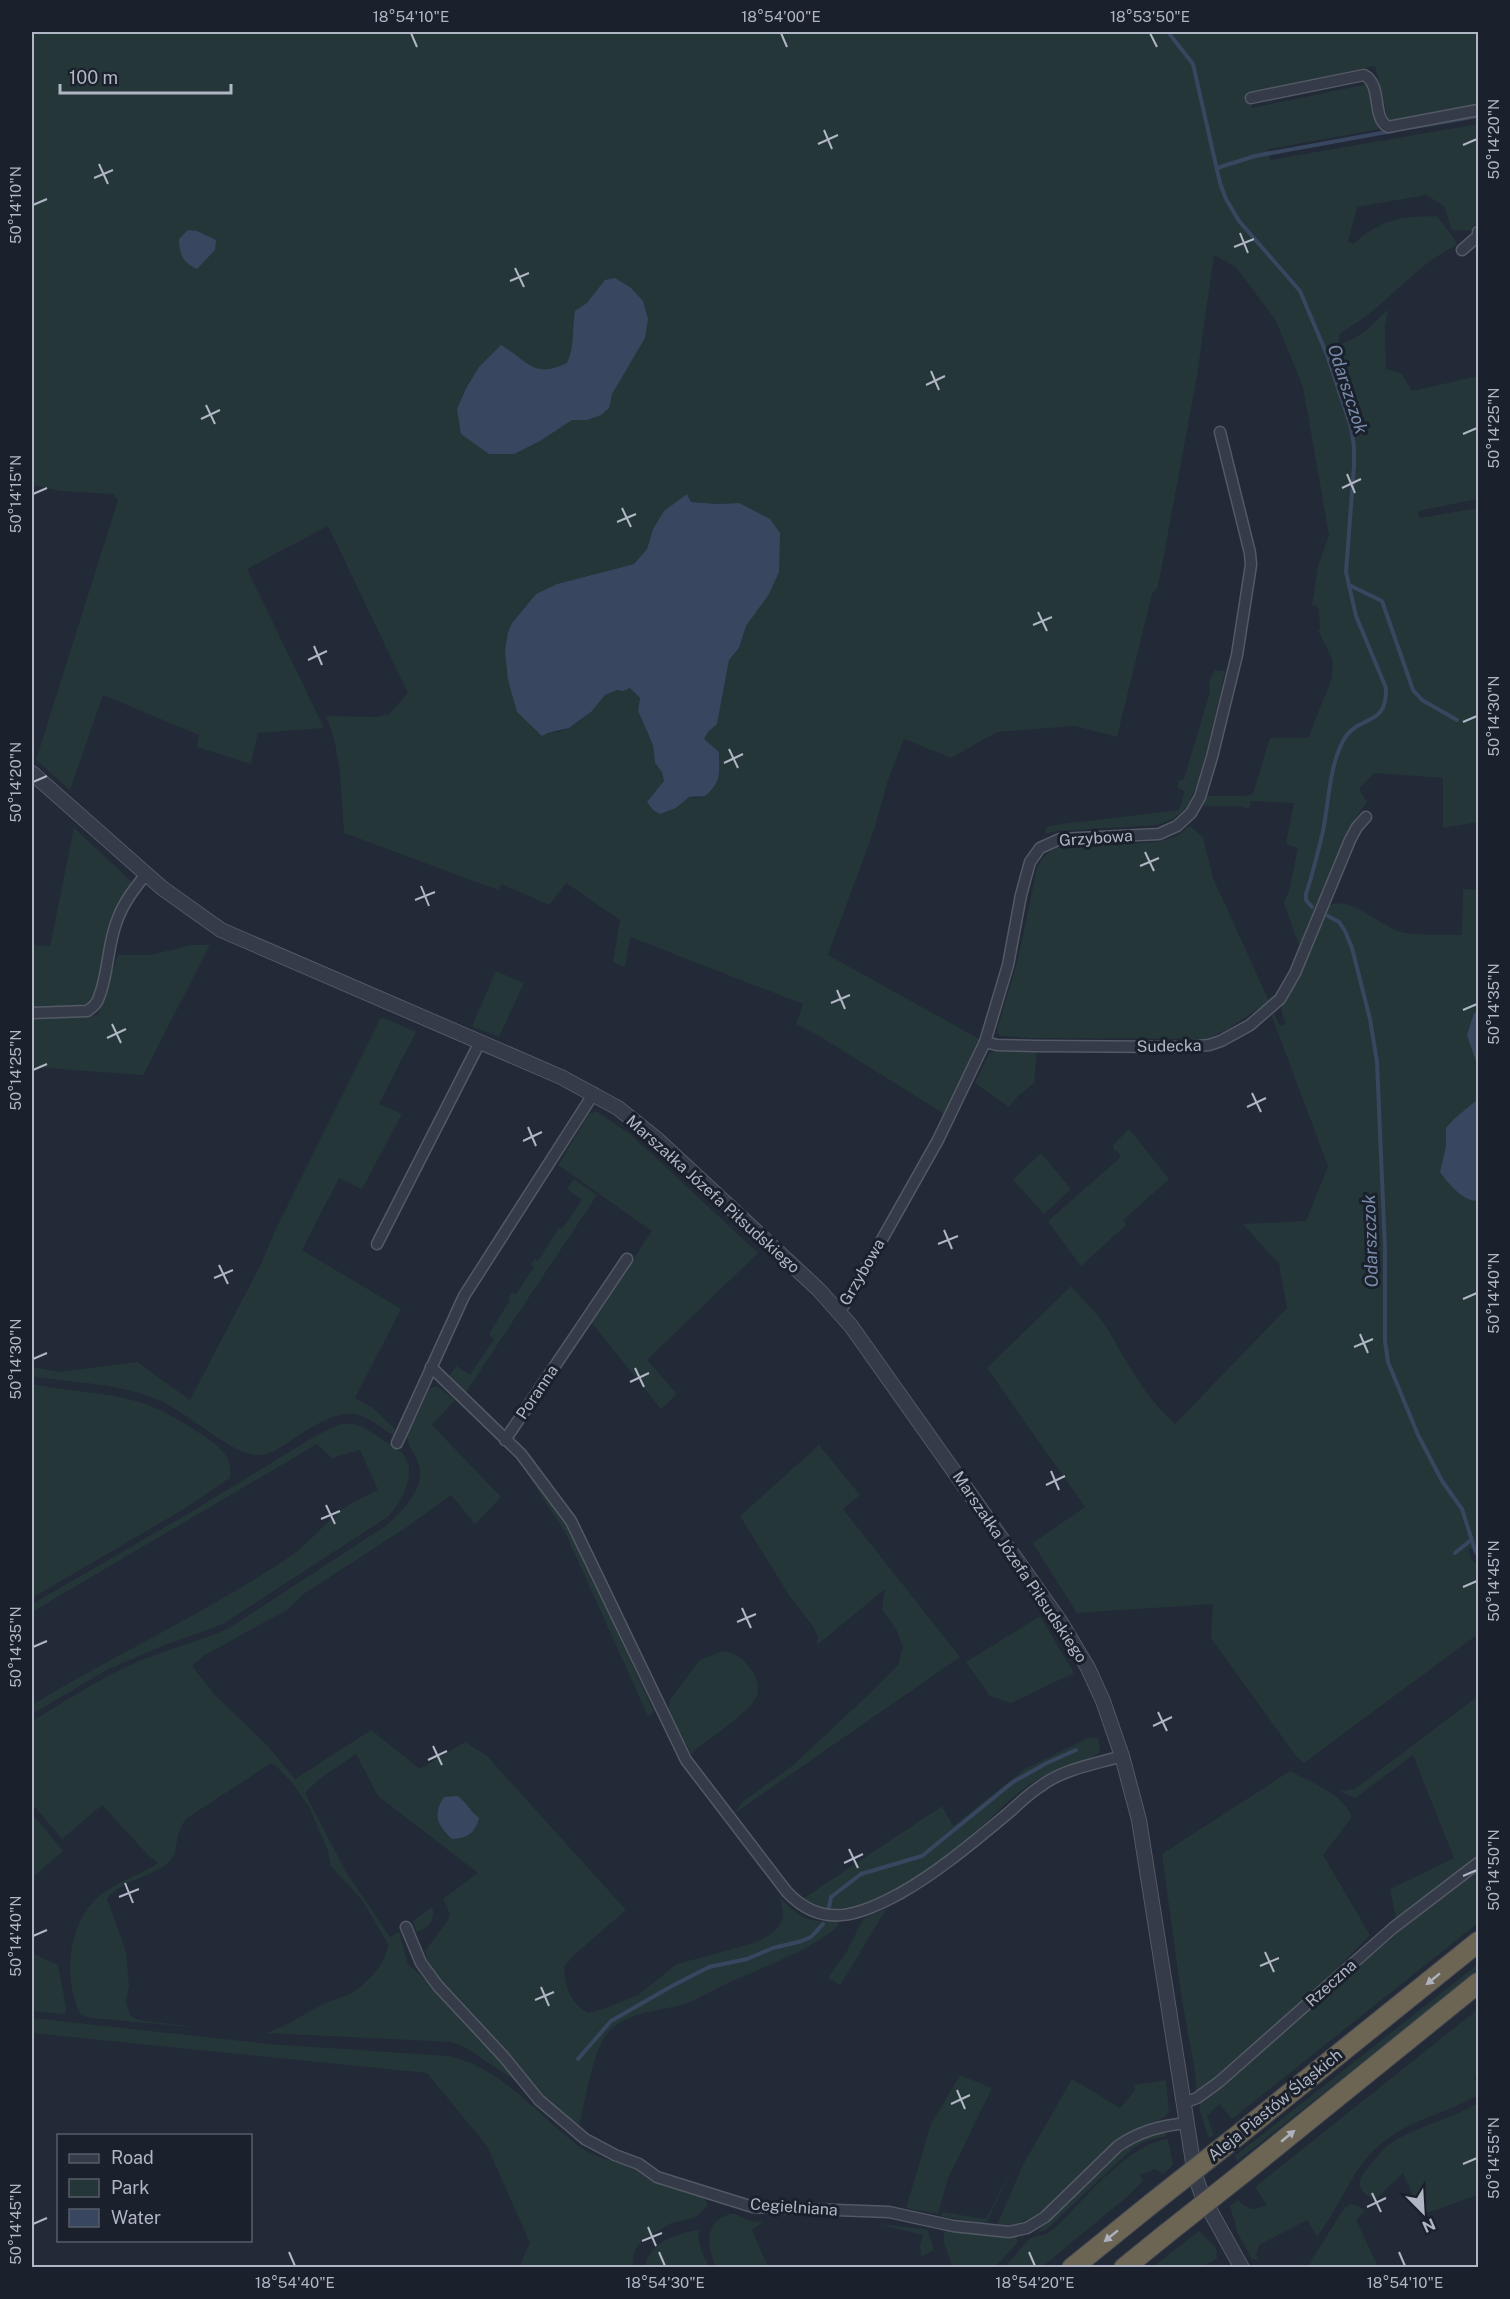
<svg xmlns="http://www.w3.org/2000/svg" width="1510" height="2299" viewBox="0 0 1510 2299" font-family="'Public Sans',sans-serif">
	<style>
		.green { fill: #253639; fill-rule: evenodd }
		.water { fill: #384660 }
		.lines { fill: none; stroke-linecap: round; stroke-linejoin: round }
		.stream { stroke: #384660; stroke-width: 4 }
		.minor-casing { stroke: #535965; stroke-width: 13 }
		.tertiary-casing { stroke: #535965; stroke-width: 16 }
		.motorway-casing { stroke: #404652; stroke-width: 22 }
		.minor { stroke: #353b48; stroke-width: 10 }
		.tertiary { stroke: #353b48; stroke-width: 14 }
		.motorway { stroke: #6d6553; stroke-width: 20 }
		.motorway-bridge-casing { stroke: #404652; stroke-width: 22; stroke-linecap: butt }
		.motorway-bridge { stroke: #6d6553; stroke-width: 20 }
		.oneway { fill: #adb2be }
		.ticks { fill: none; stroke: #b0b6c4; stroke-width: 2 }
		.labels { text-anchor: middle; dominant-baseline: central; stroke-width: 6; stroke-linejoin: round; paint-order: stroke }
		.street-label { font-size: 16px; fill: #b0b6c4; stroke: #1b212c }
		.water-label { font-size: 18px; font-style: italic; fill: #798baa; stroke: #1b212c }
		.neatline { fill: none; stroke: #b0b6c4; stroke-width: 2 }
		.ticks-label { font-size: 15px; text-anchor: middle; fill: #b0b6c4 }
	</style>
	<rect width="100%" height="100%" fill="#222937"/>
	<g class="green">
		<path d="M32 32H1478V105L1389 122 1375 66 1248 93 1252 108 1368 84 1371 86 1381 129 1268 149 1270 160 1478 124V212L1474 230H1452L1444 206 1426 195 1357 207 1348 242 1353 244C1384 218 1398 217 1437 216 1443 226 1453 234 1457 245 1411 267 1384 310 1340 333L1338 345C1359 339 1373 325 1388 309L1385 326 1386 369 1402 374 1412 391 1478 376V499L1418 511 1420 518 1478 508V822L1443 828V778L1374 773 1359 789 1367 802 1352 823 1300 948 1284 903 1289 891 1298 848 1286 844 1294 803 1251 801 1249 809 1240 806H1204L1205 796H1243L1253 794 1270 738H1308L1332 678 1333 661 1318 630H1320L1319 610 1317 606 1312 605 1318 567 1329 535 1303 387 1276 321 1236 267 1214 255 1197 376 1158 587 1152 594 1117 737 1075 726 997 732 951 758 904 739 888 780 874 830 828 955 981 1040 944 1114 819 1036 796 1024 803 1004 630 937 625 967 613 962 620 920 566 883 549 905 502 884 498 890 344 833 340 772 334 738 326 716 377 717 389 714 408 693 328 526 247 569 324 728 258 733 251 764 197 747 199 735 103 695 70 790 36 760 118 500 113 494 61 491 32 485ZM497 351 561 389 460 424C454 395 476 369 497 351ZM687 494 691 502 718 504 739 503 755 611 746 626 739 648 729 660 717 724 708 732 703 740 719 752 698 798 689 797 676 808 662 772 655 763 653 745 638 711 640 698 630 688 623 691C606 687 599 703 589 713 582 720 570 728 561 731 554 733 549 732 542 736L532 725 512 623 536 594 557 584 634 564 647 549 653 529Z"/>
		<path d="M1215 670 1225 671C1219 698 1200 792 1185 809 1178 817 1167 822 1157 825L1057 831 1045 834 1046 827 1054 825 1179 810 1185 791 1177 788 1179 781 1184 779 1210 692 1209 682Z"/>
		<path d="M1190 826 1203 837 1213 878 1269 1001 1228 1029 1206 1039 1031 1038 1000 1036 997 1030 1018 959 1037 868C1042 858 1046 853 1056 848L1158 842 1177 836Z"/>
		<polygon points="74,828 132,882 119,901 113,913 93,1000 80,1007 32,1009 32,945 50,946"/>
		<path d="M1463 889 1478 890V1550L1468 1549 1472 1560 1478 1566V1634L1304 1763 1296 1756 1211 1638 1213 1604 1077 1613 1033 1543 1085 1507 987 1368 1071 1286C1084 1301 1100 1316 1110 1333 1129 1366 1146 1398 1175 1424L1287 1308 1279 1264 1243 1224 1306 1221 1328 1166 1271 1014 1273 1012 1280 1026 1286 1023 1282 1013 1281 1004 1325 909C1344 889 1380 926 1401 932 1415 936 1446 934 1462 935Z"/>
		<polygon points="192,945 210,945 143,1075 32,1067 32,1018 98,1015 118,955 150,955"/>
		<polygon points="496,971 524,983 499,1037 472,1026"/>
		<path d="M381 1017 416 1032 379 1104 402 1114 362 1189 339 1178 302 1250 401 1309 355 1398 373 1408 395 1429 393 1435C383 1429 373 1421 362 1416 337 1406 305 1432 284 1445 275 1451 266 1456 255 1455 228 1452 186 1411 157 1399 117 1383 73 1383 32 1376V1367L59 1372 137 1362 190 1400 261 1264 275 1231Z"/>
		<polygon points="997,1049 1037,1050 1034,1083 1019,1095 1009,1107 975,1083 989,1054"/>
		<polygon points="596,1111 630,1134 758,1253 647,1360 677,1394 661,1409 591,1322 652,1231 558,1165 589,1114"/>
		<polygon points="1129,1129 1169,1179 1123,1220 1126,1225 1081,1266 1049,1223 1049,1220 1120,1158 1119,1153 1114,1150 1113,1145"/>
		<polygon points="1041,1153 1071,1189 1044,1214 1013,1180"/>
		<polygon points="574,1179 597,1195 466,1392 449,1376 456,1366 470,1375 494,1339 489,1334 510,1300 508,1298 512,1293 516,1294 534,1267 531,1264 535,1259 538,1261 559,1227 562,1229 582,1200 567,1189"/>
		<path d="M32 1384C66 1391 103 1392 136 1401 160 1408 182 1421 202 1435 219 1446 233 1456 230 1478L184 1509 32 1598Z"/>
		<path d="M437 1386 455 1400 432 1425 501 1497 475 1524 451 1495 407 1527 305 1593 287 1610 203 1656 192 1666 215 1695 267 1745 295 1779 371 1730 420 1769 465 1742 487 1756 626 1910 574 1955 564 1967C565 1987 570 2003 588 2013L603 2009 638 1995 677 1964 754 1943C776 1933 790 1923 779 1897 803 1920 805 1921 838 1922L839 1925C813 1950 760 1968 726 1984 712 1990 696 2001 681 2005 655 2012 624 2012 606 2035 592 2054 585 2102 579 2127L539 2093 431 1972 425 1951 448 1920 450 1914 443 1899 478 1873 378 1796 356 1754 318 1780 305 1793 346 1872 390 1937 399 1932 408 1964 426 1980 522 2085 466 2048 451 2042 266 2033C286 2027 301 2015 320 2006 332 1999 347 1997 358 1989 370 1980 388 1959 388 1944L362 1900 331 1866 327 1848 309 1807 293 1784 275 1765 270 1764 187 1818C173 1834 180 1850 170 1861 157 1875 116 1883 107 1899L126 1952 129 1986 126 2003 130 2015 138 2020 203 2028 91 2018 81 2015C63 1981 67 1930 94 1901 109 1885 140 1875 158 1863L149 1856 102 1805 62 1839 35 1807 32 1809V1721C66 1701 100 1678 137 1662 167 1649 199 1642 229 1628L384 1527C401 1513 425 1490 419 1465 416 1454 407 1445 407 1435L430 1388Z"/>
		<path d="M341 1424C359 1422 368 1430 383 1440 389 1444 397 1447 402 1453 419 1471 402 1500 389 1516L223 1624 157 1648 107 1670 32 1714V1705C116 1654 206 1613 288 1558 307 1545 321 1527 339 1512 350 1502 366 1497 378 1490L360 1450 332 1458 317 1444 32 1612V1604L191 1512 317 1435Z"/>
		<polygon points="819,1445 860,1495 843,1509 960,1657 735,1813 742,1802 792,1766 867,1696 898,1665 903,1647 896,1629 882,1609 885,1589 817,1645 818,1636 812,1625 790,1597 740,1516"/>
		<polygon points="524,1469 540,1485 572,1533 654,1712 648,1716 565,1532"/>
		<polygon points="1040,1616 1074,1673 1011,1703 990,1696 966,1662"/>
		<path d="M722 1651C734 1652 742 1658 749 1667 756 1674 761 1688 756 1698 750 1711 709 1739 695 1750L692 1755 668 1710 670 1700 699 1661Z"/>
		<polygon points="1478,1696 1478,1857 1399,1918 1396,1918 1390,1889 1454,1858 1413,1755 1355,1798 1338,1790 1344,1791 1355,1789"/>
		<path d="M1090 1737 1098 1738 1100 1752C1081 1767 1052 1769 1030 1784 999 1806 975 1836 944 1859 915 1880 861 1914 824 1908 816 1907 810 1902 804 1898L942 1806 953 1826 1025 1769Z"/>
		<path d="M1290 1771C1311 1782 1343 1794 1352 1817L1323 1855 1370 1935 1299 2007 1209 2085 1198 2092 1196 2090 1195 2072 1181 1994 1162 1854Z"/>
		<polygon points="32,1814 63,1851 33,1877 32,1875"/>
		<polygon points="1478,1868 1478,1923 1232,2119 1219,2104 1207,2116 1214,2135 1209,2138 1199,2108 1201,2102 1426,1909"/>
		<path d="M432 1907C436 1919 429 1929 416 1932L413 1921Z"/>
		<polygon points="887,1908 840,1985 828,1978 847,1951 863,1919"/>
		<polygon points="32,1953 58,1965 66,2007 66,2011 63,2014 32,2011"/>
		<polygon points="1478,1964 1478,1971 1237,2161 1235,2156"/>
		<path d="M1478 2009V2074L1474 2077 1478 2084V2095C1449 2112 1414 2119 1387 2139 1353 2163 1341 2206 1317 2237L1307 2220 1259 2245 1256 2254 1259 2260 1252 2259 1238 2234 1230 2206 1238 2200C1248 2210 1254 2211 1267 2205L1255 2187Z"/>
		<path d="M32 2018 269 2044 449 2056C503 2068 537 2115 580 2147 600 2161 617 2160 635 2169 641 2172 644 2177 650 2180 667 2187 686 2191 703 2196L708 2206 694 2218 671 2223 642 2241 634 2251 633 2267H519L530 2243 487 2146 427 2073 32 2033Z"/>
		<polygon points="960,2075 992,2088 948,2178 938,2214 906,2208 931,2124"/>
		<path d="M1072 2079 1120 2108 1135 2090 1134 2085 1166 2080 1169 2112C1159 2124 1151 2122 1138 2128 1130 2132 1122 2138 1115 2143 1075 2172 1050 2225 996 2227L1024 2163Z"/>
		<path d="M1478 2103V2195L1421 2215 1403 2173 1375 2200C1358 2191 1355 2182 1368 2168 1376 2158 1383 2148 1394 2141 1420 2125 1452 2119 1478 2103Z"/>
		<polygon points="1165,2132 1166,2136 1146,2141 1133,2148 1046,2230 1035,2234 1127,2147 1138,2140"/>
		<path d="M1168 2139 1173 2165 1163 2174 1155 2169 1140 2175 1143 2181 1128 2196 1042 2267H1005L1030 2238 1046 2234 1055 2228C1084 2200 1128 2144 1168 2139Z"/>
		<polygon points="1017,2160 987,2221 982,2223 941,2216 942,2212 984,2219 987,2217"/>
		<polygon points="1351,2204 1358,2206 1365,2211 1356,2220 1378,2267 1307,2267 1345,2207"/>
		<path d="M729 2214H736L750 2221 763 2222 752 2230 768 2267H716C707 2247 703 2223 729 2214Z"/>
		<polygon points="878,2224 924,2229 928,2231 934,2250 921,2257 920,2246 923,2235"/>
		<path d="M699 2230C696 2243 704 2256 709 2267H645C649 2242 677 2233 699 2230Z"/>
		<polygon points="949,2231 1001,2236 1015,2235 1018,2242 995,2267 953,2267 944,2243 944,2232"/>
		<polygon points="1199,2231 1216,2248 1217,2259 1202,2267 1153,2267"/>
	</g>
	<g class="water">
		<path d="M188 230 197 231 216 240 215 250 197 269C183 263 179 254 179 239Z"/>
		<path d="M615 278 631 288 643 301 648 319 645 338 612 394 609 408 601 415 587 420H572L540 441 514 454H489L461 434 457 409 466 388 479 367 501 345C529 362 533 379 567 363 575 345 572 330 575 311L587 303 605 280Z"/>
		<path d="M687 494 691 502 718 504 739 503 770 519 780 533 779 572 769 594 746 626 739 648 729 660 717 724 708 732 704 739 719 752C719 773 722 782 705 796L689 797 676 808 660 814 653 810 647 802 664 781 662 772 655 763 653 745 638 711 640 698 630 688 623 691 617 690 605 695 591 712 569 728 548 733 542 736 517 712 508 680 505 651 508 632 512 623 536 594 557 584 634 564 647 549 653 529 664 511Z"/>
		<polygon points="1478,1012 1478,1067 1467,1035 1474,1013"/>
		<path d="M1478 1099V1201C1462 1201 1449 1184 1440 1172L1446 1146V1128L1454 1119Z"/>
		<path d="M458 1796C467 1803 469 1810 479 1818 475 1833 468 1838 452 1839 438 1826 432 1815 444 1797Z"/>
	</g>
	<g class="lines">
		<g class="stream">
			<path d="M1168 32 1193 64 1220 183 1226 199 1239 221 1300 291 1327 355 1351 427 1354 446V466L1346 572 1356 616 1386 688C1387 729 1358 713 1343 741 1329 768 1329 801 1323 831 1318 852 1313 873 1306 894V900L1312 907"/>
			<polyline points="1414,127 1478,116"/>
			<polyline points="1217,168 1255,156 1392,131"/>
			<polyline points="1349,585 1382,601 1413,690 1422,700 1457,720"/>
			<polyline points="1328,916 1339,922 1345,931 1352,948 1370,1019 1377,1062 1385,1249 1385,1341 1388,1362 1418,1435 1442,1481 1462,1509 1475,1550 1478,1555"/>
			<polyline points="1455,1553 1471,1540"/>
			<polyline points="829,1907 831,1897 861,1874 922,1856 1013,1782 1047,1763 1076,1750"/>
			<polyline points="578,2059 611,2021 672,1986 709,1967 747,1959 773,1948 802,1941 811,1937 823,1924"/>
		</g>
		<g class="minor-casing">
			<g id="minor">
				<path d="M1251 98 1364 75C1383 85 1371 117 1388 127L1478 110"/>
				<polyline points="1462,250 1478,236 1478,232"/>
				<path d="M32 1013 87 1011C92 1008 97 1004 99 997 109 972 107 944 118 918 124 902 135 888 146 874"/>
				<polyline points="985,1042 997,1045 1036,1046 1186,1047 1209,1045 1221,1041 1250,1025 1280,999 1295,973 1350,840 1357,827 1366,817"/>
				<polyline points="377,1244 480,1042"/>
				<polyline points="839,1312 849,1298 938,1140 985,1042 1008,965 1021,895 1030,862 1040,848 1060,839 1159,834 1177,826 1191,813 1200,797 1212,757 1237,655 1251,565 1250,553 1220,432"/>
				<path d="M431 1367 521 1454 571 1521 686 1760 787 1892C823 1930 859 1915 899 1894 938 1872 971 1844 1006 1815 1017 1806 1028 1794 1041 1786 1063 1769 1096 1764 1122 1756"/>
				<polyline points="505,1440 627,1259"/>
				<polyline points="397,1443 464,1296 594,1093"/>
				<path d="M406 1927 421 1963 438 1986 504 2057 539 2100 585 2139 615 2155 639 2164 657 2177 753 2207 889 2212 953 2226 1009 2232 1027 2228 1045 2217 1118 2146C1140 2131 1160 2126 1186 2123"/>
				<polyline points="1183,2103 1197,2098 1219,2082 1393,1928 1478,1863"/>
			</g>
		</g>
		<g class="tertiary-casing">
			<polyline id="tertiary" points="32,773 162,888 221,930 561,1077 618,1108 658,1140 819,1290 851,1326 1060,1621 1088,1668 1103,1701 1122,1756 1139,1820 1195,2175 1203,2198 1242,2268"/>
		</g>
		<g class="motorway-casing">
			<g id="motorway">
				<polyline points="1232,2140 1478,1942"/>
				<polyline points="1243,2173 1478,1983"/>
				<polyline points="1072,2268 1151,2204"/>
				<polyline points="1124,2268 1166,2234"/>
			</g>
		</g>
		<use href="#minor" class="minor"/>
		<use href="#tertiary" class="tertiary"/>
		<use href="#motorway" class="motorway"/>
		<g class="motorway-bridge-casing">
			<g id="motorway-bridge">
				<polyline points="1151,2204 1232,2140"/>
				<polyline points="1166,2234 1243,2173"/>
			</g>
		</g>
		<use href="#motorway-bridge" class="motorway-bridge"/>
	</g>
	<defs><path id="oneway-solid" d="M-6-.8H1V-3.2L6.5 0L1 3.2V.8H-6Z" transform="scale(1.5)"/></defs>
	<g class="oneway">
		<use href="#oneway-solid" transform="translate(1433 1979) rotate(141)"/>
		<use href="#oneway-solid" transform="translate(1288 2136) rotate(-40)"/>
		<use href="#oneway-solid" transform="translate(1111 2236) rotate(141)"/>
	</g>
	<path class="ticks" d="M411 33 417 47M781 33 787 47M1150 33 1157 47M824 130 832 149M818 144 838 135M1463 145 1477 139M99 164 108 184M94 178 113 170M33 205 47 199M1240 233 1248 253M1234 247 1254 239M515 268 524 287M510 281 529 273M931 371 939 390M926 385 945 376M206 405 215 424M201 419 220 410M1463 434 1477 428M1347 474 1355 493M1342 488 1361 479M33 494 47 488M622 508 631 527M617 522 636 514M1038 612 1047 631M1033 625 1052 617M314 646 322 665M308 660 327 651M1463 722 1477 716M729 749 738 768M724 763 743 754M33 782 47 776M1145 852 1154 871M1140 866 1159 858M421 886 429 906M415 900 435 892M837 990 845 1009M831 1003 850 995M1463 1010 1477 1004M112 1024 121 1043M107 1038 126 1029M33 1070 47 1064M1252 1093 1261 1112M1247 1107 1266 1098M528 1127 536 1146M523 1141 542 1132M944 1230 952 1249M938 1244 958 1236M219 1265 228 1284M214 1278 233 1270M1463 1299 1477 1293M1360 1334 1368 1353M1354 1347 1373 1339M33 1359 47 1353M635 1368 644 1387M630 1382 649 1373M1051 1471 1059 1490M1046 1485 1065 1476M326 1505 335 1524M321 1519 340 1511M1463 1587 1477 1581M742 1608 751 1628M737 1622 756 1614M33 1647 47 1641M1158 1712 1167 1731M1153 1726 1172 1717M433 1746 442 1765M428 1760 447 1751M849 1849 858 1868M844 1863 863 1854M1463 1876 1477 1870M125 1883 133 1903M119 1897 139 1889M33 1936 47 1930M1265 1952 1274 1972M1260 1966 1279 1958M541 1987 549 2006M535 2000 554 1992M957 2090 965 2109M951 2104 970 2095M1463 2164 1477 2158M1372 2193 1381 2212M1367 2207 1386 2198M33 2224 47 2218M648 2227 656 2246M642 2241 662 2233M289 2252 295 2266M659 2252 665 2266M1029 2252 1035 2266M1399 2252 1405 2266"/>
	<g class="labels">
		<g class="street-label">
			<text transform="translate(1096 838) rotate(-4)">Grzybowa</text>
			<text transform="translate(1169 1046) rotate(-1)">Sudecka</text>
			<text transform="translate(713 1194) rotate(42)">Marszałka Józefa Piłsudskiego</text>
			<text transform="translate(862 1272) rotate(-60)">Grzybowa</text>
			<text transform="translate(537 1392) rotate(-56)">Poranna</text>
			<text transform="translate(1020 1567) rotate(56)">Marszałka Józefa Piłsudskiego</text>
			<text transform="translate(1331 1983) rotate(-42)">Rzeczna</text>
			<text transform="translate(1275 2105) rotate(-39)">Aleja Piastów Śląskich</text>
			<text transform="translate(794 2207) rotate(4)">Cegielniana</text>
		</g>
		<g class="water-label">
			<text transform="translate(1348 389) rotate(72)">Odarszczok</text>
			<text transform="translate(1370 1241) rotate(-92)">Odarszczok</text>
		</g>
	</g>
	<rect width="1510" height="2299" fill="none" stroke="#1b212c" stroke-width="66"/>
	<rect x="57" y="2134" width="195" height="108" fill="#1b212c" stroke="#575d69" stroke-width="1.5"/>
	<rect x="69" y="2154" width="30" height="9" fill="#353b48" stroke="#575d69" stroke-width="1.5"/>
	<text x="111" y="2164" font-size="18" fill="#b0b6c4">Road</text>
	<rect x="69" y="2179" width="30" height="18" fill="#253639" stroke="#575d69" stroke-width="1.5"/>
	<text x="111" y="2194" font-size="18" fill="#b0b6c4">Park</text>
	<rect x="69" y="2209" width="30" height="18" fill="#384660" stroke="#575d69" stroke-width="1.5"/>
	<text x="111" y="2224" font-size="18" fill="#b0b6c4">Water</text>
	<g transform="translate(1423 2212) rotate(156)" stroke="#1b212c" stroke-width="4.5" paint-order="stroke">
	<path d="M0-4.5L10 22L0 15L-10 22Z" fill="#b0b6c4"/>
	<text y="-9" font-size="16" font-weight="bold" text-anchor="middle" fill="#b0b6c4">N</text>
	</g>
	<path d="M60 84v9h171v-9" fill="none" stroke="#b0b6c4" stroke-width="3"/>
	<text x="69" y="84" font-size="18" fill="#b0b6c4" stroke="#1b212c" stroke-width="4.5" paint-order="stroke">100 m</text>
	<rect x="33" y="33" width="1444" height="2233" class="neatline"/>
	<g class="ticks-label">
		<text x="411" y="22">18°54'10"E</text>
		<text x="781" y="22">18°54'00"E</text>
		<text x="1150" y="22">18°53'50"E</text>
		<text transform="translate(1494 139) rotate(-90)" y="5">50°14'20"N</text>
		<text transform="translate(16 205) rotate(-90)" y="5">50°14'10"N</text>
		<text transform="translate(1494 428) rotate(-90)" y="5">50°14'25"N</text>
		<text transform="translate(16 494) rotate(-90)" y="5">50°14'15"N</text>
		<text transform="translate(1494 716) rotate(-90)" y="5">50°14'30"N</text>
		<text transform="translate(16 782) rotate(-90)" y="5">50°14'20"N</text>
		<text transform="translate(1494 1004) rotate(-90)" y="5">50°14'35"N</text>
		<text transform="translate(16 1070) rotate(-90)" y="5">50°14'25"N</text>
		<text transform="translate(1494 1293) rotate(-90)" y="5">50°14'40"N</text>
		<text transform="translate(16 1359) rotate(-90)" y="5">50°14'30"N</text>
		<text transform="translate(1494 1581) rotate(-90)" y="5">50°14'45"N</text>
		<text transform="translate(16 1647) rotate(-90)" y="5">50°14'35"N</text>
		<text transform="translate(1494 1870) rotate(-90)" y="5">50°14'50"N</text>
		<text transform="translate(16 1936) rotate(-90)" y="5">50°14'40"N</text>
		<text transform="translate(1494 2158) rotate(-90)" y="5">50°14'55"N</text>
		<text transform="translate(16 2224) rotate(-90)" y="5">50°14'45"N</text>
		<text x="295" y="2288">18°54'40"E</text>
		<text x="665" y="2288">18°54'30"E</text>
		<text x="1035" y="2288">18°54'20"E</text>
		<text x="1405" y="2288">18°54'10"E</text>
	</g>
</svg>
